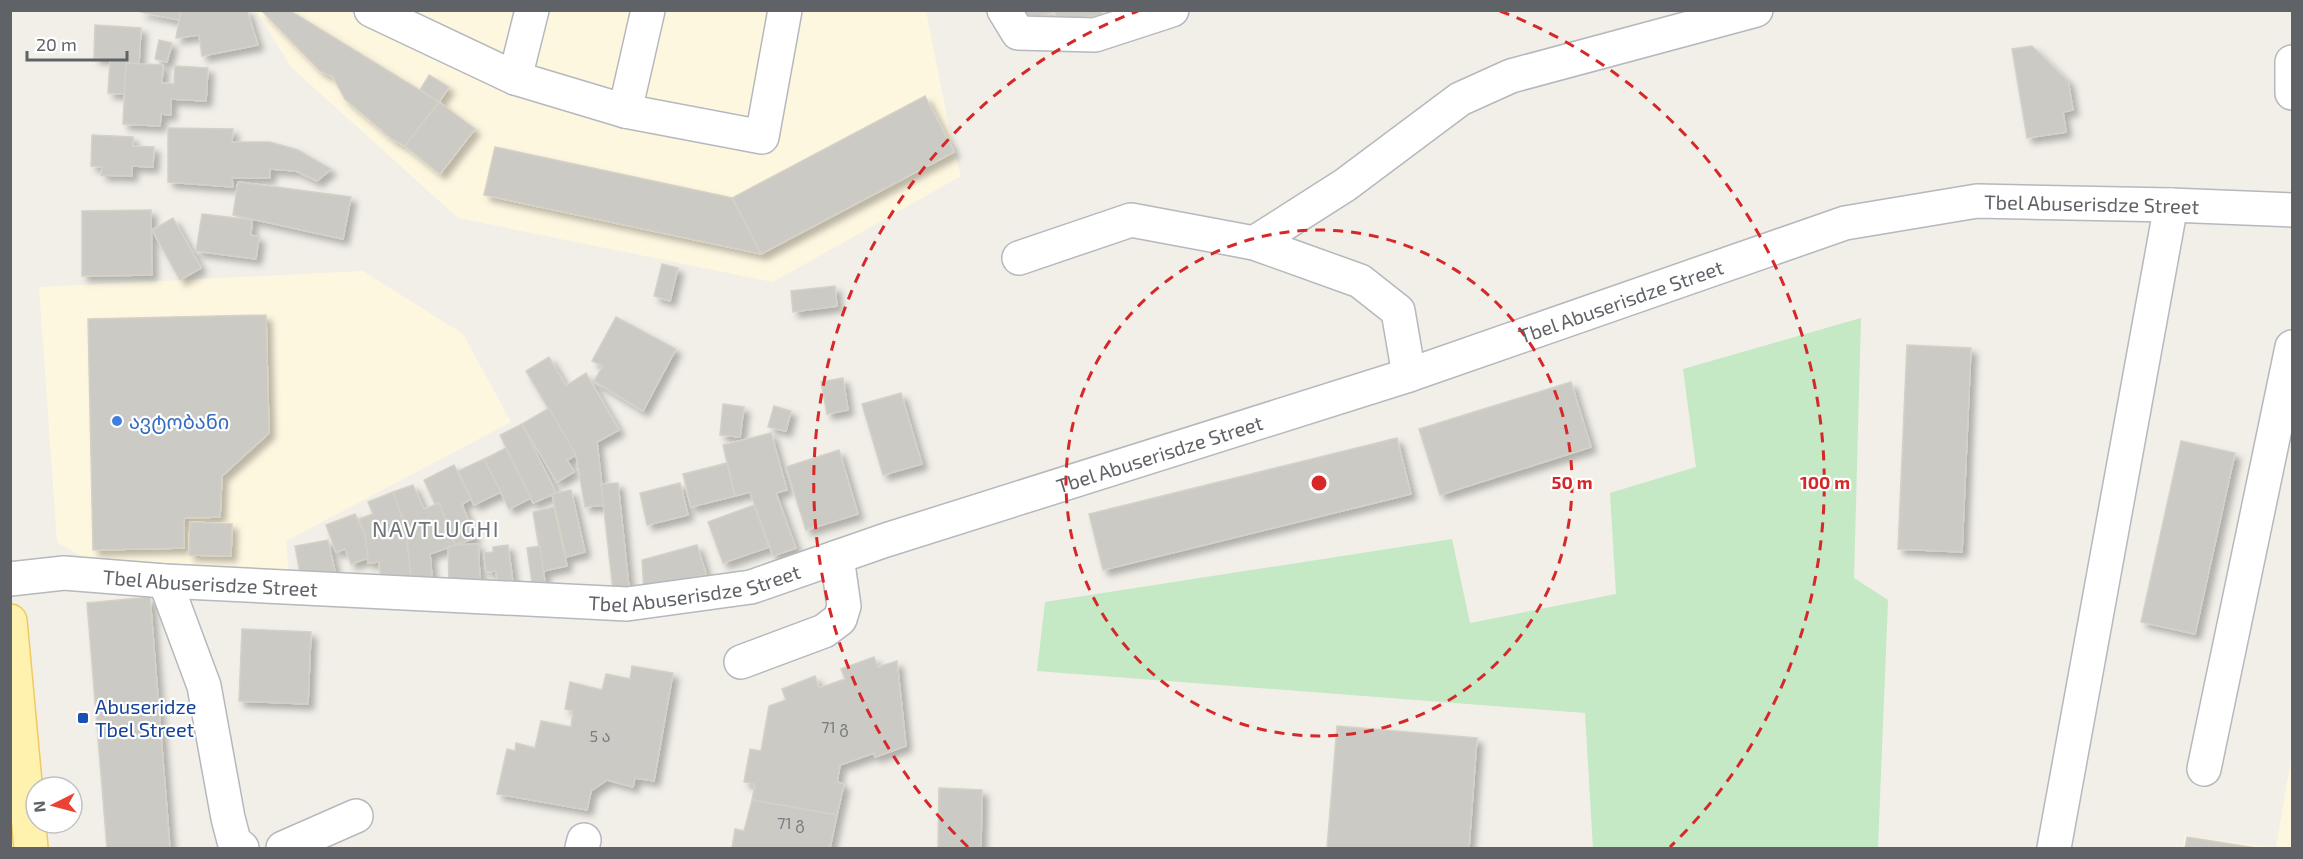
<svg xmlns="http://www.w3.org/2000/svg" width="2303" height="859" viewBox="0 0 2303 859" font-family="'Exo 2','Noto Sans Georgian',sans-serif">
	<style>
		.commercial { fill: #fef7e0 }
		.green { fill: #c5e8c5 }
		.building { fill: #cccac5; stroke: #d6d1c6; stroke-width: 1.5; filter: url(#shadow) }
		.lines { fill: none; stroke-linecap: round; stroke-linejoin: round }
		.minor-casing { stroke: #b5b8bc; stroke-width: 36 }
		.major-casing { stroke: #f2c960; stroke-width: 36 }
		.minor { stroke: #fff; stroke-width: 33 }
		.major { stroke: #fff2af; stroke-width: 33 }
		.ring { fill: none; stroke: #d62828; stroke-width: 3; stroke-dasharray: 10 8 }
		.shop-dot { fill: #3f7fe0; stroke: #fff; stroke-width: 2 }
		.transit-dot { fill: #1a4fb4; stroke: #fff; stroke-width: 2 }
		.labels { text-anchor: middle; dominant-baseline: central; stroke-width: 4.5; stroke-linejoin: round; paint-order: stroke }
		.number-label { font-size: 16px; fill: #7a7d7f }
		.street-label { font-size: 20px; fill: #5f6368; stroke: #fff }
		.shop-label { font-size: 20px; fill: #366cbe; stroke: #fff; text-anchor: start }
		.transit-label { font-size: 20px; fill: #164399; stroke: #fff; text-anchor: start }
		.quarter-label { font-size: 22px; letter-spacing: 1.5px; fill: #70757a; stroke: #fff }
		.centre { fill: #d62828; stroke: #fff; stroke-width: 3 }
		.ring-label { font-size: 18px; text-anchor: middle; font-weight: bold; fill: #d62828; stroke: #fff; stroke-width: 4.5; stroke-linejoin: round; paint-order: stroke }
	</style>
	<defs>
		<filter id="shadow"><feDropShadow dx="5.5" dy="5.5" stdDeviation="3" flood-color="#0004"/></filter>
	</defs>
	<rect width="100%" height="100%" fill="#f1efe8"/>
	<g class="commercial">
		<polygon points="256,11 926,11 954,152 961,176 773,282 458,218 291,67"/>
		<polygon points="363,271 463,334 511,422 286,541 289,575 95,564 57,542 39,287"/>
		<polygon points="2292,753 2292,848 2183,848 2185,835 2276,848"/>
	</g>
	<polygon class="green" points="1861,318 1854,578 1888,600 1878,848 1593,848 1585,713 1037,671 1045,602 1452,539 1470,623 1616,594 1610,493 1696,467 1683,369"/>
	<g class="building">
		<polygon points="141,10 181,10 179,20 141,12"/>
		<polygon points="181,10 247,10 258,45 202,56 199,35 176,38"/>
		<polygon points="261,10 289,10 439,102 405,146 392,139 345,99 333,77 320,71"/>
		<polygon points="1015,10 1055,10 1055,12 1022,20"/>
		<polygon points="1055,10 1101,10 1102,15 1056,21"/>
		<polygon points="95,25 141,28 139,64 126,63 125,94 108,93 110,59 94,58"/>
		<polygon points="159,40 172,43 167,62 155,59"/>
		<polygon points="2032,46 2068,81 2073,110 2063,112 2066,132 2027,138 2012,49"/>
		<polygon points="126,63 163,65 162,83 174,84 175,66 208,68 206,101 171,99 171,115 161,114 160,126 123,124"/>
		<polygon points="429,75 449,87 439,102 420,90"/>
		<polygon points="925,96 954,152 761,254 732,198"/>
		<polygon points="439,102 475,129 440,174 405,146"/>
		<polygon points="168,128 233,129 232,142 270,142 298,150 331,169 317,181 296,171 270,169 270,178 232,178 233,187 168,182"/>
		<polygon points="92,135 133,137 133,146 154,147 153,167 132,166 132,176 101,175 102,167 91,166"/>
		<polygon points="495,147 732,198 761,254 484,195"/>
		<polygon points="238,182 351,197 343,239 233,215"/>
		<polygon points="151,210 152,275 82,276 82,211"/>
		<polygon points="202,214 252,220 251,235 259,237 256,259 196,251"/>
		<polygon points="173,218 201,268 180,280 152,230"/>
		<polygon points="662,264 678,268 670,301 654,296"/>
		<polygon points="835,286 837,306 793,312 791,291"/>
		<polygon points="266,315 269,433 222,476 220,517 184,518 184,548 93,550 88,319"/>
		<polygon points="616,317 676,349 643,411 594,381 603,366 592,361"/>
		<polygon points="1907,345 1971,348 1962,552 1898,549"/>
		<polygon points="549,357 566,386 586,373 619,430 597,442 604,505 585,507 576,455 526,371"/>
		<polygon points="843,378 848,410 827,414 821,382"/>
		<polygon points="1571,382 1591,447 1440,495 1419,429"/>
		<polygon points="901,393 922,464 883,475 862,404"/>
		<polygon points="723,404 744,407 740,437 720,435"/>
		<polygon points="774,406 791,411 786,431 768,427"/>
		<polygon points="549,408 576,455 567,460 574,472 557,482 522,424"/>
		<polygon points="522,424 556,493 533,503 500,435"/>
		<polygon points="771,433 787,490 776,493 796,548 773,556 750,492 735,496 723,445"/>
		<polygon points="1397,438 1411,494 1103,570 1089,514"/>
		<polygon points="2181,441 2235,453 2195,634 2141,622"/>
		<polygon points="506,448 531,498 509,509 484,459"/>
		<polygon points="839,450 858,514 806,530 786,467"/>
		<polygon points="484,459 501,492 474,505 458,471"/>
		<polygon points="727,463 735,496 691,507 683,474"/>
		<polygon points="454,465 471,499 462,504 475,538 455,545 439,503 435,504 424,480"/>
		<polygon points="618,483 629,588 613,590 601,484"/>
		<polygon points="680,483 688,515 647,525 640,493"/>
		<polygon points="413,485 424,509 439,503 455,545 430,554 432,577 411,578 405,525 393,492"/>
		<polygon points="571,490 585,552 566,557 552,494"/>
		<polygon points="393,492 405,525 411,578 381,581 379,562 368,563 365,535 359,519 373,514 368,502"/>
		<polygon points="754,505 769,547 723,563 708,522"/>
		<polygon points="554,507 567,566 543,571 533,512"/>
		<polygon points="355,514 365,535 368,558 351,564 345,549 336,552 326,525"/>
		<polygon points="190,522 232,524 231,556 189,555"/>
		<polygon points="328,540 335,572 300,573 295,546"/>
		<polygon points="478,544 480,579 449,580 448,547 455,545"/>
		<polygon points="508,545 513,582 498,584 496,571 486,572 484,553 493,552 493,547"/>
		<polygon points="697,545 706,574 644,591 642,560"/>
		<polygon points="540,546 545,582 532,583 527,548"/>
		<polygon points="150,597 170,848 107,848 87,603"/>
		<polygon points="242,629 311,632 308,704 239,701"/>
		<polygon points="874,657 878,667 897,661 906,746 875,757 874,753 840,765 837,782 844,784 837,815 752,800 755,784 744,782 750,749 761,751 769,706 786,700 782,689 815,676 819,688 845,679 841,669"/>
		<polygon points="632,666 673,673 654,781 635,778 633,787 607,780 591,791 587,810 497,794 507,749 515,751 516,743 535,748 541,721 571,727 573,711 565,709 570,682 602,690 606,674 630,679"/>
		<polygon points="1337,726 1477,738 1469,848 1327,848"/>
		<polygon points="939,788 982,790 981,848 938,848"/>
		<polygon points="752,800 837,815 830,848 732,848 735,829 744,831"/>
		<polygon points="2187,837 2256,848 2185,848"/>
	</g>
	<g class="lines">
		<g class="minor-casing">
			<g id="minor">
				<polyline points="371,10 515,78 625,111 648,10"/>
				<polyline points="1004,10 1018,33 1095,35 1172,10"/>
				<polyline points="2292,62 2292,93"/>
				<polyline points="515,78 532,10"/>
				<polyline points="625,111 762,137 785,10"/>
				<polyline points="1254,243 1345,185 1460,99 1511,76 1756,10"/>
				<polyline points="1019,258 1131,220 1254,243 1360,281 1398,311 1409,375"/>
				<path id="s1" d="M10 579 64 573 165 581 627 604 751 587 886 540 1409 375 1845 223 1977 201 2171 205 2292 210"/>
				<polyline points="165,581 204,686 228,818 234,841 242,848"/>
				<polyline points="741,662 824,631 840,619 844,606 837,557"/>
				<polyline points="2204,769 2292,347"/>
				<polyline points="283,848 356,816"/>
				<polyline points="582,848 584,840"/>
				<polyline points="2054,848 2171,205"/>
			</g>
		</g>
		<g class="major-casing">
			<polyline id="major" points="10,621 31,848"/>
		</g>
		<use href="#minor" class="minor"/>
		<use href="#major" class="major"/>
	</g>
	<g class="ring">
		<circle cx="1319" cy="483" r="253"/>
		<path d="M968 847A506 506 0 0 1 1138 11M1500 11A506 506 0 0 1 1670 847"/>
	</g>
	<circle class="shop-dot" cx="117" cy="421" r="6"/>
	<rect class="transit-dot" x="77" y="712" width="12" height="12" rx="3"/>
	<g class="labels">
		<g class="number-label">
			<text x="835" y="726">71 გ</text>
			<text x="600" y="735">5 ა</text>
			<text x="791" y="822">71 გ</text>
		</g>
		<g class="street-label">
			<text stroke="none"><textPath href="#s1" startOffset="2145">Tbel Abuserisdze Street</textPath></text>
			<text stroke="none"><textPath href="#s1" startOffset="1659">Tbel Abuserisdze Street</textPath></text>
			<text stroke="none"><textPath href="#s1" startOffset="1173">Tbel Abuserisdze Street</textPath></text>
			<text stroke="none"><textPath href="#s1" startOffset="201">Tbel Abuserisdze Street</textPath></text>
			<text stroke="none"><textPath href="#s1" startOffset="687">Tbel Abuserisdze Street</textPath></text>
		</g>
		<g class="shop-label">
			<text x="129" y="421">ავტობანი</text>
		</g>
		<g class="transit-label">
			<text x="95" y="706">Abuseridze<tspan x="95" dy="23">Tbel Street</tspan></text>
		</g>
		<g class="quarter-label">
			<text x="436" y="528">NAVTLUGHI</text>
		</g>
	</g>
	<circle cx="1319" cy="483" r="9" class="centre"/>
	<g class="ring-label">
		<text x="1572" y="489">50 m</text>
		<text x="1825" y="489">100 m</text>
	</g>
	<rect width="2303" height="859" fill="none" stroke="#5f6368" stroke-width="24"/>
	<g transform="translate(54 805) rotate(264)"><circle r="28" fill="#ffffff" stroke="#bfc1c3" stroke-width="1.5"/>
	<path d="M0-4.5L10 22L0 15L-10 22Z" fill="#ea4335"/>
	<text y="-9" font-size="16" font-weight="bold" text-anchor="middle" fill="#5f6368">N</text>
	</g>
	<path d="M27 51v9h100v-9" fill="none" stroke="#5f6368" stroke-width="3"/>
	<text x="36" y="51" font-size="18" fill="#5f6368" stroke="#ffffff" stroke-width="4.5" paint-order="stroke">20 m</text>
</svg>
